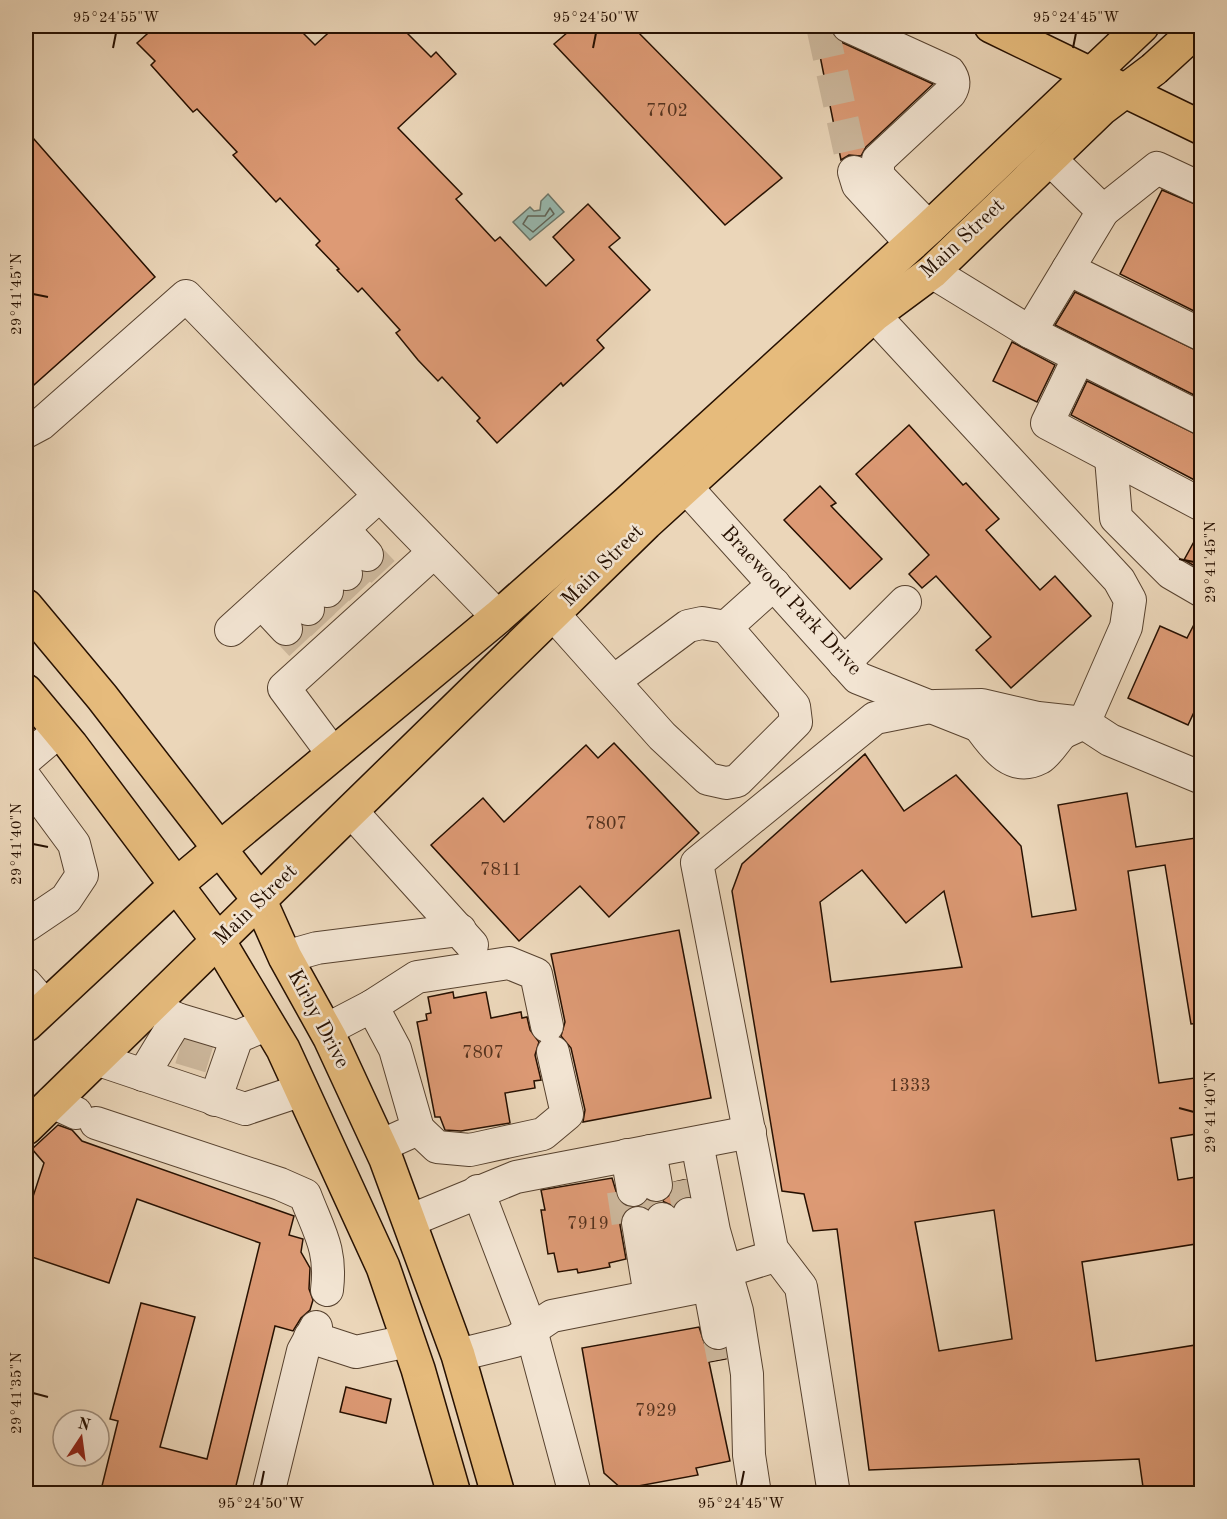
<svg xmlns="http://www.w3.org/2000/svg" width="1227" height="1519" viewBox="0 0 1227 1519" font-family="'Old Standard TT',serif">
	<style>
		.water { fill: #98b9af; stroke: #6a7569; stroke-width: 1.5 }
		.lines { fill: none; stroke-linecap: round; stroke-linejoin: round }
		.shore { stroke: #5f6458; stroke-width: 1.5 }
		.building { fill: #dd9a75; stroke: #261001; stroke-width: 1.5; fill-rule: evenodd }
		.minor-tunnel { stroke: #cdb89d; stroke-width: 32; stroke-dasharray: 32 16; stroke-linecap: butt }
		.minor-casing { stroke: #57422f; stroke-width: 34 }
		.major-casing { stroke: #261001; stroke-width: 36 }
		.minor { stroke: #f2e4d2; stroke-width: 32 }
		.major { stroke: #e6bb7c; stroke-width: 33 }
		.major-bridge-casing { stroke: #261001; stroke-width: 36; stroke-linecap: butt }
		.major-bridge { stroke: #e6bb7c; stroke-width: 33 }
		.ticks { fill: none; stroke: #261001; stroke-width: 2 }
		.labels { text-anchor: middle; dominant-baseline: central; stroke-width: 5; stroke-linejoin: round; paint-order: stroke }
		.number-label { font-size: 18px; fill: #54321e }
		.street-label { font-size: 21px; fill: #261001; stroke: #f2e4d2 }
		.neatline { fill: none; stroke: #261001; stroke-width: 2 }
		.ticks-label { font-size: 15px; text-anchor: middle; fill: #261001 }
	</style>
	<rect width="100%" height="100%" fill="#ebd6b9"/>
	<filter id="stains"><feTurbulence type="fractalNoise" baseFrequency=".00333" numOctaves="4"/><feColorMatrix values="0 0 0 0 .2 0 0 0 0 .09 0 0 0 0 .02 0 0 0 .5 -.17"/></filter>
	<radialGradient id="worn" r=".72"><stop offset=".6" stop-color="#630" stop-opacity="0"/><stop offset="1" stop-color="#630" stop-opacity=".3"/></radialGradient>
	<polygon class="water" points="548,194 564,212 530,240 513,222 530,207 534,211 540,210 541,201"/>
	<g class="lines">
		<polygon class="shore" points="550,208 554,214 533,232 523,224 528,216 545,216"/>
	</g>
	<g class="building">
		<polygon points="156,26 296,26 315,45 336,26 400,26 431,57 436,52 456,74 398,128 462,194 456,199 495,241 500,237 546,286 574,260 553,237 588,204 620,238 609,247 650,290 597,340 604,348 563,386 561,383 497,443 477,421 480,418 442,377 438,381 418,360 396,333 400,330 362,288 358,292 337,270 339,269 316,245 320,241 280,198 276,202 233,155 237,152 197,109 193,112 151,65 155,61 137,43"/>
		<polygon points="575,26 632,26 782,178 725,225 554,44"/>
		<polygon points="814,26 830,28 833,36 841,42 933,84 866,147 861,156 849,155 841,160"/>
		<polygon points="26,130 155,277 26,392"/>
		<polygon points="1162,190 1202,207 1202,315 1120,274"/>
		<polygon points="1075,292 1202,353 1202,399 1055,325"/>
		<polygon points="1012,342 1055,365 1037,402 993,381"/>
		<polygon points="1087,381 1202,437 1202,484 1071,415"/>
		<polygon points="909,425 963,485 966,483 999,519 986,530 1040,590 1055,576 1091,616 1011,688 976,650 991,637 936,576 922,588 909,574 929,555 856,474"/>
		<polygon points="820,486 836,503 831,506 882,559 850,589 784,520"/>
		<polygon points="1202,527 1202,570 1184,560"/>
		<polygon points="1202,609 1202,695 1188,725 1128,698 1160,626 1187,638"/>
		<polygon points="614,743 699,833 609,917 580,886 519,941 431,845 483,798 504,822 586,745 598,758"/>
		<path d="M865 754 904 811 956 775 1021 846 1032 917 1076 910 1058 805 1127 793 1136 847 1202 837V1023L1191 1024 1165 865 1128 871 1159 1083 1202 1077V1133L1171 1138 1178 1180 1202 1176V1243L1082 1262 1096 1361 1202 1344V1494H1144L1139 1459 869 1470 837 1229 813 1231 804 1194 782 1191 732 891 742 864ZM862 870 906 923 944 891 962 967 831 982 820 902ZM994 1210 1012 1339 939 1351 915 1222Z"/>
		<polygon points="679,930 711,1098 583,1122 585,1110 571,1048 561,1036 565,1022 551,954"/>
		<polygon points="453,992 454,998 486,992 491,1018 521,1012 522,1018 527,1017 530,1030 539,1042 535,1055 541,1080 534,1081 535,1088 505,1093 510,1123 461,1131 445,1130 440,1117 435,1117 417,1022 427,1020 426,1014 431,1013 428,997"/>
		<polygon points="58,1125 72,1130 82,1141 294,1216 289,1235 303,1239 301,1252 310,1268 309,1289 313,1300 310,1310 301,1318 293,1331 275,1326 234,1494 100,1494 118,1421 110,1419 141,1303 195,1317 160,1447 207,1459 260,1243 137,1199 109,1283 26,1255 26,1218 44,1163 32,1149"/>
		<polygon points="612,1178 619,1201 630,1207 621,1216 620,1225 626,1259 609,1263 610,1267 578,1273 577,1269 558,1272 554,1253 548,1254 541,1210 545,1210 541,1190"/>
		<polygon points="683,1180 686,1180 689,1196 678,1200 673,1206 662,1201 673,1192 674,1182"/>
		<polygon points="699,1327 705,1345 713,1350 725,1349 726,1359 709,1362 730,1461 696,1468 698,1475 622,1489 604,1473 582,1348"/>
		<polygon points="346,1387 391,1399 386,1423 340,1412"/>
	</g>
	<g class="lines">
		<g class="minor-tunnel">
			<polyline points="822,26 854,172"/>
			<polyline points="367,555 383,572"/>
			<polyline points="346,574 361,590"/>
			<polyline points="327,591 342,607"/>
			<polyline points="308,609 323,625"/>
			<polyline points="286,629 301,645"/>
			<polyline points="180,1048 210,1057"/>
			<polyline points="683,1180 689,1214"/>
			<polyline points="644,1187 650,1221"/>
			<polyline points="623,1191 628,1225"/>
			<polyline points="718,1333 723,1359"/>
		</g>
		<g class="minor-casing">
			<g id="minor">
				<path d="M848 26 949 72C955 80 955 85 950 93L878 160V176L929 228"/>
				<polyline points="1049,158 1103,211 1157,168 1202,189"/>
				<polyline points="854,172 858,185 912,244"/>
				<polyline points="1068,269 1202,335"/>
				<polyline points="932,272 1030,332 1103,211"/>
				<polyline points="1030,332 1202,419"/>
				<polyline points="1079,357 1047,423 1202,505"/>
				<polyline points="26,432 41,424 186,296 498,617"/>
				<polyline points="1111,458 1116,518 1171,573 1202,591"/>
				<polyline points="668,467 858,678 989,730 1039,736 1062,733 1084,723 1126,627 1130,600 1119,580 874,315"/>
				<polyline points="343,529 367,555"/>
				<polyline points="322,548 346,574"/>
				<polyline points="303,565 327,591"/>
				<polyline points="284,583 308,609"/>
				<polyline points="262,603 286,629"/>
				<polyline points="554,615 662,736 708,779 726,783 737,781 796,722 794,706 726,627 774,584"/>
				<polyline points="231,630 379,496"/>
				<polyline points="844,663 905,602"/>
				<polyline points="614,681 688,626 702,623 726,627"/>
				<path d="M979 726C993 745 1011 773 1040 758 1048 753 1056 740 1062 733"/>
				<polyline points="333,754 284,688 434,552"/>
				<polyline points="26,759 59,731"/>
				<polyline points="26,779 74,844 82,875 66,899 26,926"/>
				<polyline points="352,812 472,945"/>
				<polyline points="285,957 317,948 460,930"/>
				<polyline points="26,984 45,1006"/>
				<polyline points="372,1006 417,977 509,963 536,974 547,1026"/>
				<polyline points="177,1019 237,1037 268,1024"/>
				<polyline points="326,1030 372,1006 395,1049 418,1129 380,1146"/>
				<polyline points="96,1059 245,1109 302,1090"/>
				<polyline points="143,1075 177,1019 158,1010"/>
				<polyline points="215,1100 237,1037"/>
				<polyline points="52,1102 76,1113"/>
				<path d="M96 1123 280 1184 305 1195C319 1232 332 1249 327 1290"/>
				<polyline points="418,1129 437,1147 470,1150 543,1134 567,1114 553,1052"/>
				<polyline points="697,1143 714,1231 737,1311 747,1374 749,1455 755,1494"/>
				<polyline points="650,1151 656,1185"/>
				<polyline points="627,1155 633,1190"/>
				<polyline points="478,1191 531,1330 575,1494"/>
				<polyline points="689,1214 702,1286"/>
				<polyline points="662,1219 675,1291"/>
				<polyline points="409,1221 516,1177 750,1132"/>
				<polyline points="638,1223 650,1296"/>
				<polyline points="709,1285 718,1333"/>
				<polyline points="310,1337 356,1352 408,1341"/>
				<polyline points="458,1355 515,1341 552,1316 709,1285 726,1271 775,1256"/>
				<polyline points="268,1494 303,1351 316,1327"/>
				<polyline points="834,1494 801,1287 772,1249 697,863 875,718 935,706 982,705 1038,718 1084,723 1110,740 1202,778"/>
			</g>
		</g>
		<g class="major-casing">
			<g id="major">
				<polyline points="991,26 1202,128"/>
				<polyline points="26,606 102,697 260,901 285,957 330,1038 386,1159 458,1355 498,1494"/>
				<polyline points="26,691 71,745 219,942 283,1049 383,1267 418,1369 454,1494"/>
				<polyline points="26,1025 176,885 498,617 627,503 929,228 1142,26"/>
				<polyline points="26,1128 646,523 874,315 932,272 1101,109 1154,69"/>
			</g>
		</g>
		<use href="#minor" class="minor"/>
		<use href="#major" class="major"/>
		<g class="major-bridge-casing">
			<polyline id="major-bridge" points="1154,69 1201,26"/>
		</g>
		<use href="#major-bridge" class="major-bridge"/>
	</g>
	<path class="ticks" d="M113 48 116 33M593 48 596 33M1073 48 1076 33M33 294 48 297M1179 559 1194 562M33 844 48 847M1179 1108 1194 1112M33 1393 48 1397M261 1486 264 1471M741 1486 744 1471"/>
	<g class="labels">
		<g class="number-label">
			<text x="667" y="111">7702</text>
			<text x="606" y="824">7807</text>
			<text x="501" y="870">7811</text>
			<text x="483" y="1053">7807</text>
			<text x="910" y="1086">1333</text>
			<text x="588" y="1224">7919</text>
			<text x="656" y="1411">7929</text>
		</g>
		<g class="street-label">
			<text transform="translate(963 239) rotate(-43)">Main Street</text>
			<text transform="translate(603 566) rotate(-45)">Main Street</text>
			<text transform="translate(791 601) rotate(47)">Braewood Park Drive</text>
			<text transform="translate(256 905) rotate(-44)">Main Street</text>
			<text transform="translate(318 1019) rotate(62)">Kirby Drive</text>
		</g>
	</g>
	<rect width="1227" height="1519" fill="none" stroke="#ebd6b9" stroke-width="66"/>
	<g transform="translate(81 1438) rotate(13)"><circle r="28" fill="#f2e4d2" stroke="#a08f7e" stroke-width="1.5"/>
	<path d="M0-4.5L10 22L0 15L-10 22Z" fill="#8f2418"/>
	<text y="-9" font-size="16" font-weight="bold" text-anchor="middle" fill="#261001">N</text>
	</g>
	<rect x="33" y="33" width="1161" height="1453" class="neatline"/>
	<g class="ticks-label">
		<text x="116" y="22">95°24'55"W</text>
		<text x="596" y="22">95°24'50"W</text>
		<text x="1076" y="22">95°24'45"W</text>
		<text transform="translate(16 294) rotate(-90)" y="5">29°41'45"N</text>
		<text transform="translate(1210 562) rotate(-90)" y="5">29°41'45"N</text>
		<text transform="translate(16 844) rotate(-90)" y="5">29°41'40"N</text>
		<text transform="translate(1210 1112) rotate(-90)" y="5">29°41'40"N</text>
		<text transform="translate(16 1393) rotate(-90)" y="5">29°41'35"N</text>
		<text x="261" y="1508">95°24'50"W</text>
		<text x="741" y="1508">95°24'45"W</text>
	</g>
	<rect width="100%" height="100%" filter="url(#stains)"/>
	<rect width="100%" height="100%" fill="url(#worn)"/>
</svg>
